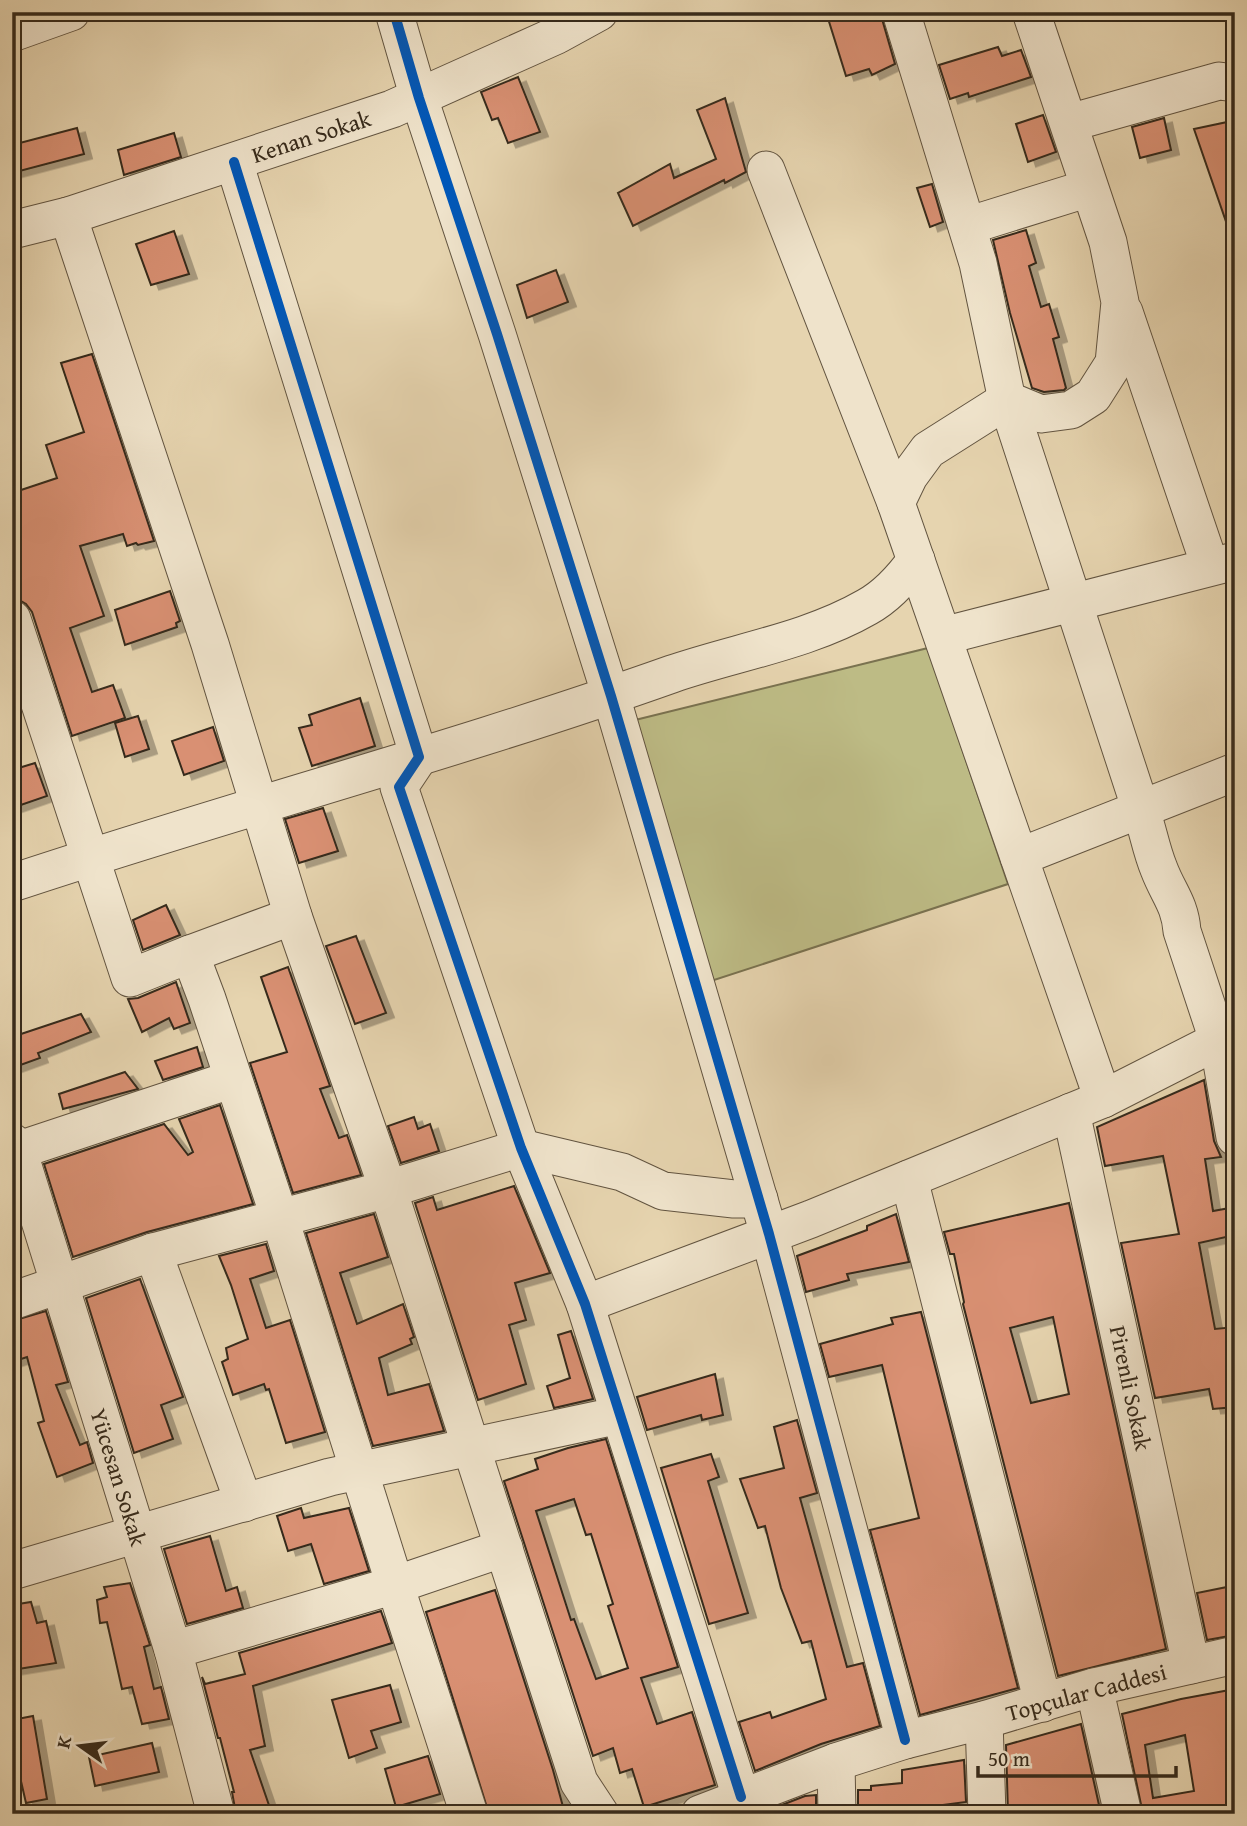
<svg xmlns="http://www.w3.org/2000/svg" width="1247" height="1826" viewBox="0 0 1247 1826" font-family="'Gentium Book Plus',serif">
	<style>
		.green { fill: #bdbb85; stroke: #7a7250; stroke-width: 2 }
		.building { fill: #d99073; stroke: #362a1b; stroke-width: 2; fill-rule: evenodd; filter: url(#shadow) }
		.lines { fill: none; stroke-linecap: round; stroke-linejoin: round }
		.minor-casing { stroke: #625440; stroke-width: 39 }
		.minor { stroke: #efe3cb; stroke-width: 37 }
		.cycleway-casing { stroke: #efe3cb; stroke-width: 15 }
		.cycleway { stroke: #0057b8; stroke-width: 10 }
		.labels { text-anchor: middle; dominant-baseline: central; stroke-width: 5; stroke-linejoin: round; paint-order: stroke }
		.street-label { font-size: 23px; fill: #362a1b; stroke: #efe3cb }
	</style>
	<defs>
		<filter id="shadow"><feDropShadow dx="8" dy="4.5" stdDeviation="0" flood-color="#0004"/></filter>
	</defs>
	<rect width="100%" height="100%" fill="#e6d4af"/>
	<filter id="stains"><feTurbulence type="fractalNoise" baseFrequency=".00286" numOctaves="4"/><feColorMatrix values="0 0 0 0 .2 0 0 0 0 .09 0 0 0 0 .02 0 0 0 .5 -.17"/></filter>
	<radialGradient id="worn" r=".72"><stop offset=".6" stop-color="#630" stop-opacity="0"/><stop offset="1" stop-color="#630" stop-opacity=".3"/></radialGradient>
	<polygon class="green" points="928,648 1008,884 711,981 627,722"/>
	<g class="building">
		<polygon points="826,12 880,12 895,64 872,75 869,69 846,76"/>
		<polygon points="998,47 1002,56 1021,50 1031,77 969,97 968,93 950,99 939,65"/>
		<polygon points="518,77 540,132 508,143 498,118 492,120 481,92"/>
		<polygon points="725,98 746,172 725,183 724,180 633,226 618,193 670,164 674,178 716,159 697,110"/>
		<polygon points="1043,115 1056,152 1028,162 1016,124"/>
		<polygon points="1164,118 1171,150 1140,158 1132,127"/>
		<polygon points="1232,121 1235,132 1235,235 1231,236 1194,129"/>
		<polygon points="77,128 84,154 12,173 12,145"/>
		<polygon points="174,133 181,157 124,175 118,150"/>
		<polygon points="932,184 943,222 930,227 917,188"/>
		<polygon points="1026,230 1036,263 1029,266 1041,307 1049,304 1059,337 1053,339 1066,388 1064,390 1044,392 1032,388 1010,313 993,240"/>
		<polygon points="174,231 189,274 151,285 136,244"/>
		<polygon points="556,270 568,302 527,318 517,285"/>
		<polygon points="92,354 154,541 138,545 136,543 127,546 123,534 80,546 104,616 70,628 92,692 113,685 125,718 72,736 32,612 26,604 21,601 12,575 12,493 57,478 46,445 84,432 61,363"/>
		<polygon points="170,591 180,621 176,623 177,627 125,645 115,610"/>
		<polygon points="360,698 375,746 312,766 299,728 312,725 309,715"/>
		<polygon points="138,716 149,749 125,757 115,723"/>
		<polygon points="213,727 224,761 184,775 172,741"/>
		<polygon points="35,763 47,796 12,808 12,770"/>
		<polygon points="323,808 338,851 299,863 285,819"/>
		<polygon points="166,905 180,935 143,950 133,920"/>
		<polygon points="356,936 386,1013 355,1024 326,946"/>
		<polygon points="288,967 330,1086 320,1089 339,1138 347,1135 361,1175 293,1193 250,1063 287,1052 261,977"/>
		<polygon points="176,982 190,1023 174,1029 169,1018 142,1032 128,999 138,998"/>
		<polygon points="81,1014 91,1032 38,1053 40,1058 12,1068 12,1037"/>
		<polygon points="197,1047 203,1067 163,1080 155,1061"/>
		<polygon points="125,1072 138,1089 63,1109 59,1094"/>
		<polygon points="1204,1080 1214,1141 1221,1157 1205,1159 1213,1211 1235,1207 1235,1235 1199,1243 1215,1329 1235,1327 1235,1407 1213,1409 1209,1389 1155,1398 1121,1243 1179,1234 1163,1156 1105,1166 1097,1127"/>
		<polygon points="220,1105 253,1204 147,1232 73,1257 44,1164 164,1124 188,1155 193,1152 179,1119"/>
		<polygon points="414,1117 418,1129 430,1124 439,1151 401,1163 388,1126"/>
		<polygon points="514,1186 550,1273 515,1283 526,1320 509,1325 526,1384 478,1400 415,1203 433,1197 437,1210"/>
		<path d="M1069 1203 1166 1649 1058 1676 963 1304 964 1302 954 1254H950L944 1232ZM1053 1317 1069 1394 1031 1403 1010 1328Z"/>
		<polygon points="374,1214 388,1257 340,1273 357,1324 403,1304 414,1337 410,1339 412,1344 379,1358 388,1395 429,1384 444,1431 373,1446 306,1233"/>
		<polygon points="896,1214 909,1262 847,1274 849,1280 806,1292 797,1256 867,1230 867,1226"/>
		<polygon points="266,1244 274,1271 250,1279 266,1328 290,1320 325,1432 286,1443 269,1389 266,1390 264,1384 233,1395 222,1362 228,1359 226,1348 248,1339 231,1285 219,1256"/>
		<polygon points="140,1279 183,1397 161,1405 173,1439 134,1453 86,1298"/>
		<polygon points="46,1311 68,1382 56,1385 80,1445 87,1442 93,1463 57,1477 38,1423 44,1421 27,1357 12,1362 12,1321"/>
		<polygon points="921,1312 1018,1688 920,1715 870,1530 919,1518 882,1365 829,1377 820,1344 893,1324 891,1318"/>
		<polygon points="571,1331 593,1399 554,1408 547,1386 570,1378 558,1335"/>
		<polygon points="715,1374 723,1415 702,1420 701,1415 647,1430 637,1397"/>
		<polygon points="797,1420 817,1493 800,1498 847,1667 863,1663 880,1726 821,1744 755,1771 739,1722 770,1712 772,1718 826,1699 811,1641 802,1643 781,1588 765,1526 758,1528 740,1479 784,1468 774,1427"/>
		<path d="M606 1439 678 1667 641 1678 657 1724 692 1712 715 1785 644 1807 632 1769 620 1773 613 1748 593 1756 504 1481 538 1469 535 1459 568 1448ZM574 1499 586 1535 591 1534 613 1604 608 1606 628 1668 596 1679 574 1619 571 1620 536 1511Z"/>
		<polygon points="711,1454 719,1477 708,1481 748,1613 709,1624 661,1468"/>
		<polygon points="301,1508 304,1518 349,1508 369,1571 324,1584 311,1544 288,1551 277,1516"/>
		<polygon points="210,1536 226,1591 237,1587 243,1608 187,1624 164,1549"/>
		<polygon points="130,1583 150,1645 144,1647 154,1689 161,1687 169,1719 142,1724 132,1687 122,1689 107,1622 100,1623 97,1600 107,1597 104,1587"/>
		<polygon points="1227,1587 1235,1635 1207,1640 1197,1593"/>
		<polygon points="495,1590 553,1770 565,1814 523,1814 521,1808 502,1814 489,1814 426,1612"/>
		<polygon points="31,1602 37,1623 46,1621 56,1663 12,1670 12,1605"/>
		<polygon points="381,1611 392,1643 253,1686 265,1746 250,1750 272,1814 236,1814 232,1792 234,1792 220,1738 218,1738 202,1677 205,1684 245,1674 239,1653"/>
		<polygon points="390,1685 401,1722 371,1731 377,1748 349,1758 332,1700"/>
		<path d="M1235 1689V1814H1143L1122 1714 1181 1699ZM1185 1735 1194 1791 1153 1798 1145 1745Z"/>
		<polygon points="33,1716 47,1799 26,1803 12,1742 12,1720"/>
		<polygon points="1081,1724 1101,1814 1008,1814 1006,1745"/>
		<polygon points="152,1743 159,1772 95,1786 89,1757"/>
		<polygon points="428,1756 440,1794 396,1807 385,1769"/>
		<polygon points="964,1760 966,1802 936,1806 936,1811 858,1814 858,1790 871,1790 871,1786 902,1783 902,1770"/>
		<polygon points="816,1795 816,1814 774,1814 774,1808 805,1796"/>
	</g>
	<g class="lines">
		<g class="minor-casing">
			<g id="minor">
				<polyline points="394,12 419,98 497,334 611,696 769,1234 905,1740"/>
				<polyline points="901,12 978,263 1007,400 1041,414 1071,410 1093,396 1114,363 1120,302 1108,242 1031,12"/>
				<polyline points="12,33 71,12"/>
				<polyline points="1069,123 1219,81 1235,83"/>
				<polyline points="234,162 419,757 399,787 521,1148 585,1304 741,1797"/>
				<polyline points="766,170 896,503"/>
				<polyline points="68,216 210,644 293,916 388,1189 579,1782 600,1814"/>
				<polyline points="967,226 1089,188"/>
				<polyline points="12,230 68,216 392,109 557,35 599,12"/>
				<polyline points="1124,312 1210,566"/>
				<polyline points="12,619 130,978 190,954 207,999 279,1216 395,1585 469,1814"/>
				<polyline points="943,636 1235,561"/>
				<polyline points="1019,857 1235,772"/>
				<path d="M12 883C231 810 455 751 672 674 736 652 808 641 867 607 887 596 903 578 916 560"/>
				<polyline points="190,954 293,916"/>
				<path d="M1103 1099 896 503 909 476 928 450 1007 400 1141 810C1148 830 1151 850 1159 869 1168 893 1180 904 1182 931L1218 1040 1235 1137"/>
				<polyline points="1071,1112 1191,1665"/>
				<polyline points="12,1142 23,1166 173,1650 216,1814"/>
				<polyline points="16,1151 233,1079"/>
				<polyline points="909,1179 1043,1703"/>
				<polyline points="153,1252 244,1503"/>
				<polyline points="12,1301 153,1252 388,1189 521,1148 622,1172 663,1191 734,1199 759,1199"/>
				<polyline points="585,1304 811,1219 1103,1099 1235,1032"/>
				<polyline points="12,1571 330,1477 620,1415"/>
				<polyline points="173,1650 395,1585 504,1548"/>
				<polyline points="1094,1687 1123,1814"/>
				<polyline points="984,1720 987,1814"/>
				<polyline points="836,1762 837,1814"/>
				<polyline points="700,1814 836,1762 905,1740 984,1720 1094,1687 1235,1655"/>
			</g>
		</g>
		<use href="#minor" class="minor"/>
		<g class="cycleway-casing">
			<g id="cycleway">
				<polyline points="394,12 419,98 497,334 611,696 769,1234 905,1740"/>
				<polyline points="234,162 419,757 399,787 521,1148 585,1304 741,1797"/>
			</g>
		</g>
		<use href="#cycleway" class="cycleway"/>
	</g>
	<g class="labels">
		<g class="street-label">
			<text transform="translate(311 136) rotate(-18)">Kenan Sokak</text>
			<text transform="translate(1131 1388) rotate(78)">Pirenli Sokak</text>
			<text transform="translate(119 1477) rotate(73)">Yücesan Sokak</text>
			<text transform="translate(1086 1692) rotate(-15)">Topçular Caddesi</text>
		</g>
	</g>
	<rect width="1247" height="1826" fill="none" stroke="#e6d4af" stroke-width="42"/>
	<rect x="14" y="14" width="1219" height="1798" fill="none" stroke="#362a1b" stroke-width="3.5"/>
	<rect x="21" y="21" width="1205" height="1784" fill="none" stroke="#362a1b" stroke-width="2"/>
	<g transform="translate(80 1746) rotate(284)" stroke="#efe3cb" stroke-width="5" paint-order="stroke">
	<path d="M0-5L12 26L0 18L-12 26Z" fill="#362a1b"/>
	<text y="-10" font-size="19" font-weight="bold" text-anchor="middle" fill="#362a1b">K</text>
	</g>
	<path d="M978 1766v10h198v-10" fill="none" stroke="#362a1b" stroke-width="3.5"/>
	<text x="988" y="1766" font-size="21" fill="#362a1b" stroke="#efe3cb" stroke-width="5" paint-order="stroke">50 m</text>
	<rect width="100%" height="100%" filter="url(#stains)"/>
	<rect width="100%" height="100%" fill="url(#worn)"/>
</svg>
